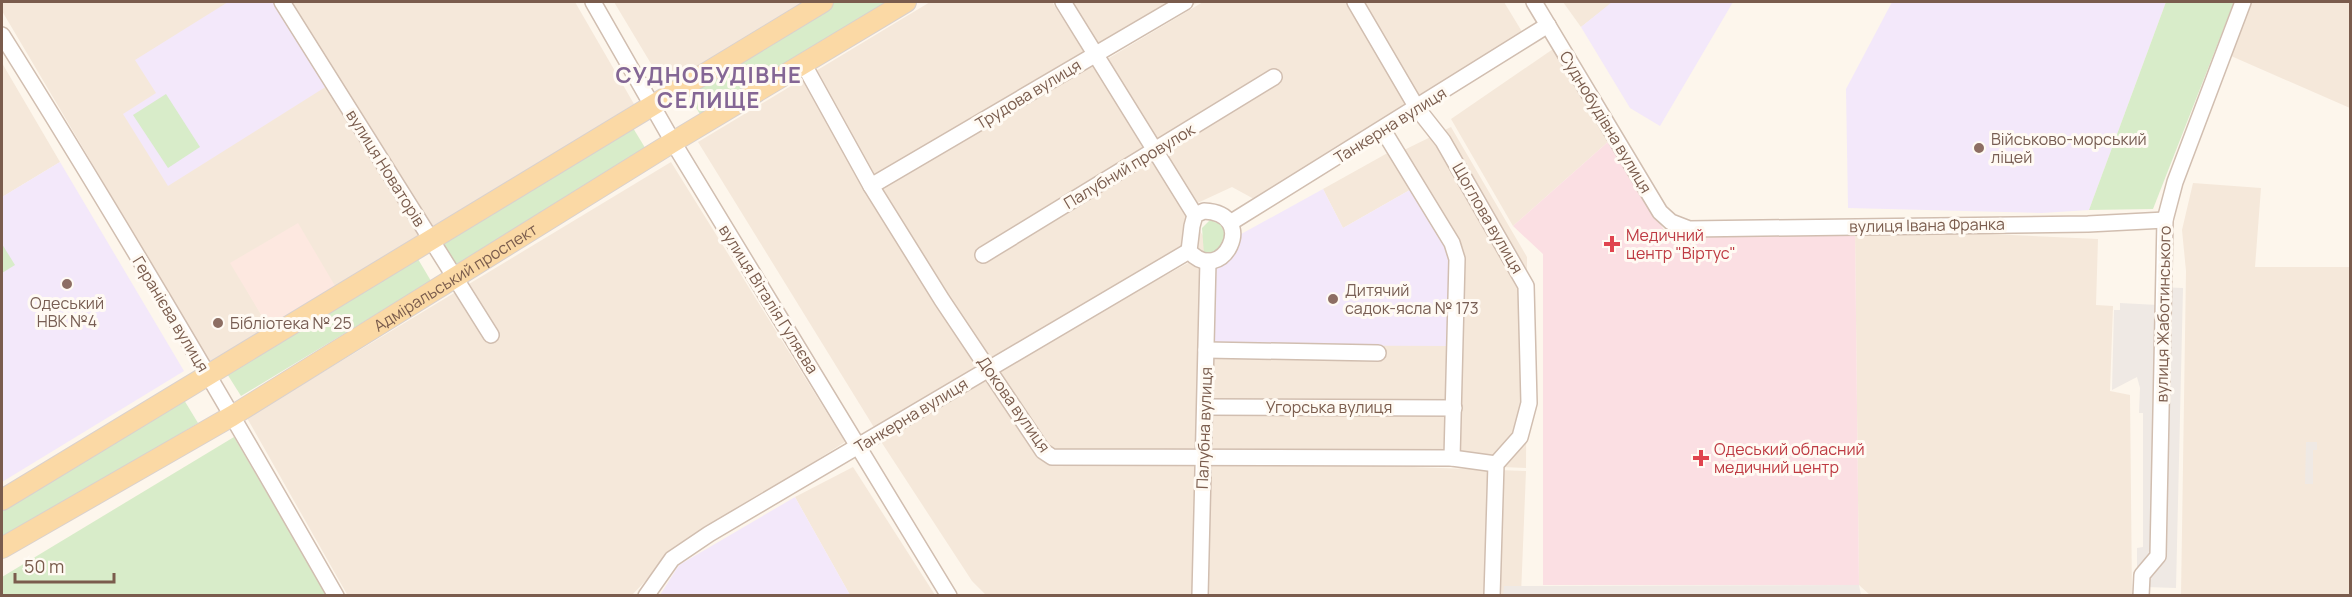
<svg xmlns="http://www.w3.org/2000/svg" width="2352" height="597" viewBox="0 0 2352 597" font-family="Manrope,sans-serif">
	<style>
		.residential { fill: #f5e8da }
		.commercial { fill: #fde8e0 }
		.industrial { fill: #efe9e4 }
		.education { fill: #f3e8fa }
		.medical { fill: #fbdfe3 }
		.green { fill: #d8ecc9 }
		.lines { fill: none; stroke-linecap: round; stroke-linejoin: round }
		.minor-casing { stroke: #d1beb0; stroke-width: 18 }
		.major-casing { stroke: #dad1cd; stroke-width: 22 }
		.minor { stroke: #fff; stroke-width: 15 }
		.major { stroke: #fbd9a5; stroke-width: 20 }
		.education-dot { fill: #8d6e63; stroke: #fffaf3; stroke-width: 2 }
		.health-dot { fill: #e0444e; stroke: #fffaf3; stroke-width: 2 }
		.labels { text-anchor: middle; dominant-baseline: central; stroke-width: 6; stroke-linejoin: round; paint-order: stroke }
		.street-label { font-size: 16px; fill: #7a5c4d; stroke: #fffaf3 }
		.education-label { font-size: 16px; fill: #785e54; stroke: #fffaf3; text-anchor: start }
		.health-label { font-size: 16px; fill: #be3a42; stroke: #fffaf3; text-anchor: start }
		.district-label { font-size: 22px; font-weight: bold; letter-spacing: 1.5px; fill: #846695; stroke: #fffaf3 }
	</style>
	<rect width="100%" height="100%" fill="#fdf6ec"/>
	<g class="residential">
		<polygon points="2,2 274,2 426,245 341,296 231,263 275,338 216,373 2,11"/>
		<polygon points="290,2 575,2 634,104 434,229"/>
		<polygon points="614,2 825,2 671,97"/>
		<polygon points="930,2 1052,2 1211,248 875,429 698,142"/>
		<polygon points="1071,2 1198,2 1107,58"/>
		<polygon points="1203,2 1359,2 1419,102 1254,199 1232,187 1191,206 1104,61"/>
		<polygon points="1362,2 1504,2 1524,35 1420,101"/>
		<polygon points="1563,2 1613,2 1581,27"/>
		<polygon points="2243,2 2350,2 2350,108 2222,52"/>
		<polygon points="1556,47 1609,141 1513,226 1451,119"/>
		<polygon points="2,63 60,162 2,197"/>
		<polygon points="1451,127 1527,257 1526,468 1453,465 1460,252 1400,152"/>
		<polygon points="1393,150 1415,187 1343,228 1323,189"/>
		<polygon points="671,162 845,442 673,552 632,595 348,596 247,418"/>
		<polygon points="2193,183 2261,188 2255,267 2350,267 2350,595 2181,596 2186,271 2182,230"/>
		<polygon points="1855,228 2098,239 2096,305 2113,306 2110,391 2130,395 2132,595 1871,596 1859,585"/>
		<polygon points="1212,250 1453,346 1450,466 1046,452 991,370"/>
		<polygon points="990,371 1045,454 1526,471 1521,595 986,595 972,581 880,440"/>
		<polygon points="853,467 935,595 850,595 795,497"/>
	</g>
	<polygon class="commercial" points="298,223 341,296 275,338 230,263"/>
	<g class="industrial">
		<polygon points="2159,287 2183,288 2176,588 2146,587 2137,572 2137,548 2143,547 2143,413 2139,413 2140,388 2137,377 2112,390 2114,310 2120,310 2120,303 2158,305"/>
		<polygon points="2306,442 2317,442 2317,450 2313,450 2313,484 2305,484"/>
		<polygon points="1859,585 1861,595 1503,595 1504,586"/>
	</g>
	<g class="education">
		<polygon points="228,2 274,2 327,86 168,186 123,114 156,93 135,60"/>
		<polygon points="1612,2 1733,2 1660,126 1630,108 1581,27"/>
		<polygon points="1892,2 2166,2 2089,210 2042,213 1848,208 1846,89"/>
		<polygon points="60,162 184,371 2,482 2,197"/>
		<polygon points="1415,187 1454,254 1453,346 1210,345 1214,249 1323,189 1343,228"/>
		<polygon points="795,497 850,595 660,595 679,565"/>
	</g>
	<polygon class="medical" points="1609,141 1664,230 1691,234 1855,228 1859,585 1543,585 1543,254 1513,226"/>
	<g class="green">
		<polygon points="832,2 896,2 703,119 685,90"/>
		<polygon points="2166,2 2234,2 2153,209 2089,210"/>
		<polygon points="166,94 200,147 168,168 133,115"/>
		<polygon points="630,123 647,151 456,267 439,238"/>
		<polygon points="1210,220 1220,224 1228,238 1218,254 1204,254 1202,228"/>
		<polygon points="2,244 15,265 2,273"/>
		<polygon points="415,254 431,281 241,396 224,369"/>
		<polygon points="181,395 198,423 2,540 2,504"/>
		<polygon points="234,437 327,595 2,595 2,577"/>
	</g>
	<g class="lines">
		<g class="minor-casing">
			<g id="minor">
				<polyline points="282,2 491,335"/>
				<polyline points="593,2 673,142 949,596"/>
				<polyline points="1063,2 1195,215"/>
				<polyline points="1355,2 1417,108 1443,141 1526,286 1529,403 1520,437 1496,464 1492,596"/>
				<polyline points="1534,2 1660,212 1671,222 1689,229 2088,224 2165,220"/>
				<path d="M2 35C118 219 228 407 336 596"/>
				<polyline points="803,63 871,186 942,300 1043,451 1052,457 1452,458 1496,464"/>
				<polyline points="1383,130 1452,243 1457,259 1452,458"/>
				<polyline points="871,186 1185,2"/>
				<path d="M1204 211C1260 213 1222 288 1189 251L1192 226 1195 215Z"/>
				<polyline points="1230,223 1548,25"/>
				<polyline points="983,255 1274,77"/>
				<polyline points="1206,350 1378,353"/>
				<polyline points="1205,407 1454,408"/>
				<polyline points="646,596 672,559 709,534 1189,251"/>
				<polyline points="1200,596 1208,261"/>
				<polyline points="2141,596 2142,575 2158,556 2165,220 2175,182 2243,2"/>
			</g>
		</g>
		<g class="major-casing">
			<g id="major">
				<polyline points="2,500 823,2"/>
				<path id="s1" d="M2 548 232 416 673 142 906 2"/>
			</g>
		</g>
		<use href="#minor" class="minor"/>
		<use href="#major" class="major"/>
	</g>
	<g class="education-dot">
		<circle cx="1979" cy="148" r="6"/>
		<circle cx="67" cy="284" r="6"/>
		<circle cx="1333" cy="299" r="6"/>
		<circle cx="218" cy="323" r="6"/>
	</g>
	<g class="health-dot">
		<path d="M1609 235h6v6h6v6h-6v6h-6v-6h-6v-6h6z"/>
		<path d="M1698 449h6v6h6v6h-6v6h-6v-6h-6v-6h6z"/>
	</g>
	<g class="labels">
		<g class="street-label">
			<text transform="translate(1028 94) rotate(-31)">Трудова вулиця</text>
			<text transform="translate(1606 122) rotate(59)">Суднобудівна вулиця</text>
			<text transform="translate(1390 125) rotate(-32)">Танкерна вулиця</text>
			<text transform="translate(1129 166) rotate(-31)">Палубний провулок</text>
			<text transform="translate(386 168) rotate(58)">вулиця Новаторів</text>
			<text transform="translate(1488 218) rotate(60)">Щоглова вулиця</text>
			<text transform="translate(1927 225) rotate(-1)">вулиця Івана Франка</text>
			<text stroke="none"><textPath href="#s1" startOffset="528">Адміральський проспект</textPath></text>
			<text transform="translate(769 299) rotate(58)">вулиця Віталія Гуляєва</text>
			<text transform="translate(171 314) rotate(59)">Геранієва вулиця</text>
			<text transform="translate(2163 314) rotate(-89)">вулиця Жаботинського</text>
			<text transform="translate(1014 404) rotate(55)">Докова вулиця</text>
			<text x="1329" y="407">Угорська вулиця</text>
			<text transform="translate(911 415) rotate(-31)">Танкерна вулиця</text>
			<text transform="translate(1204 428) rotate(-88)">Палубна вулиця</text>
		</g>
		<g class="education-label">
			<text x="1991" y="139">Військово-морський<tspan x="1991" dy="18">ліцей</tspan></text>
			<text x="1345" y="290">Дитячий<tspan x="1345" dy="18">садок-ясла № 173</tspan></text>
			<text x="67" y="303" text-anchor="middle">Одеський<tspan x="67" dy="18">НВК №4</tspan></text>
			<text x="230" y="323">Бібліотека № 25</text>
		</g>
		<g class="health-label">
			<text x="1626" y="235">Медичний<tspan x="1626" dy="18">центр "Віртус"</tspan></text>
			<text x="1714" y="449">Одеський обласний<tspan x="1714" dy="18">медичний центр</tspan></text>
		</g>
		<g class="district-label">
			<text x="709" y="75">СУДНОБУДІВНЕ<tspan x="709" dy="25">СЕЛИЩЕ</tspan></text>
		</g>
	</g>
	<rect width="2352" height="597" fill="none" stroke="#7a5c4d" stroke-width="6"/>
	<path d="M15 573v9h99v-9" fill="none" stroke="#7a5c4d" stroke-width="3"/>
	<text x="24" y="573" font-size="18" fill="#7a5c4d" stroke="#fffaf3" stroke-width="4.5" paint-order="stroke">50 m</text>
</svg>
